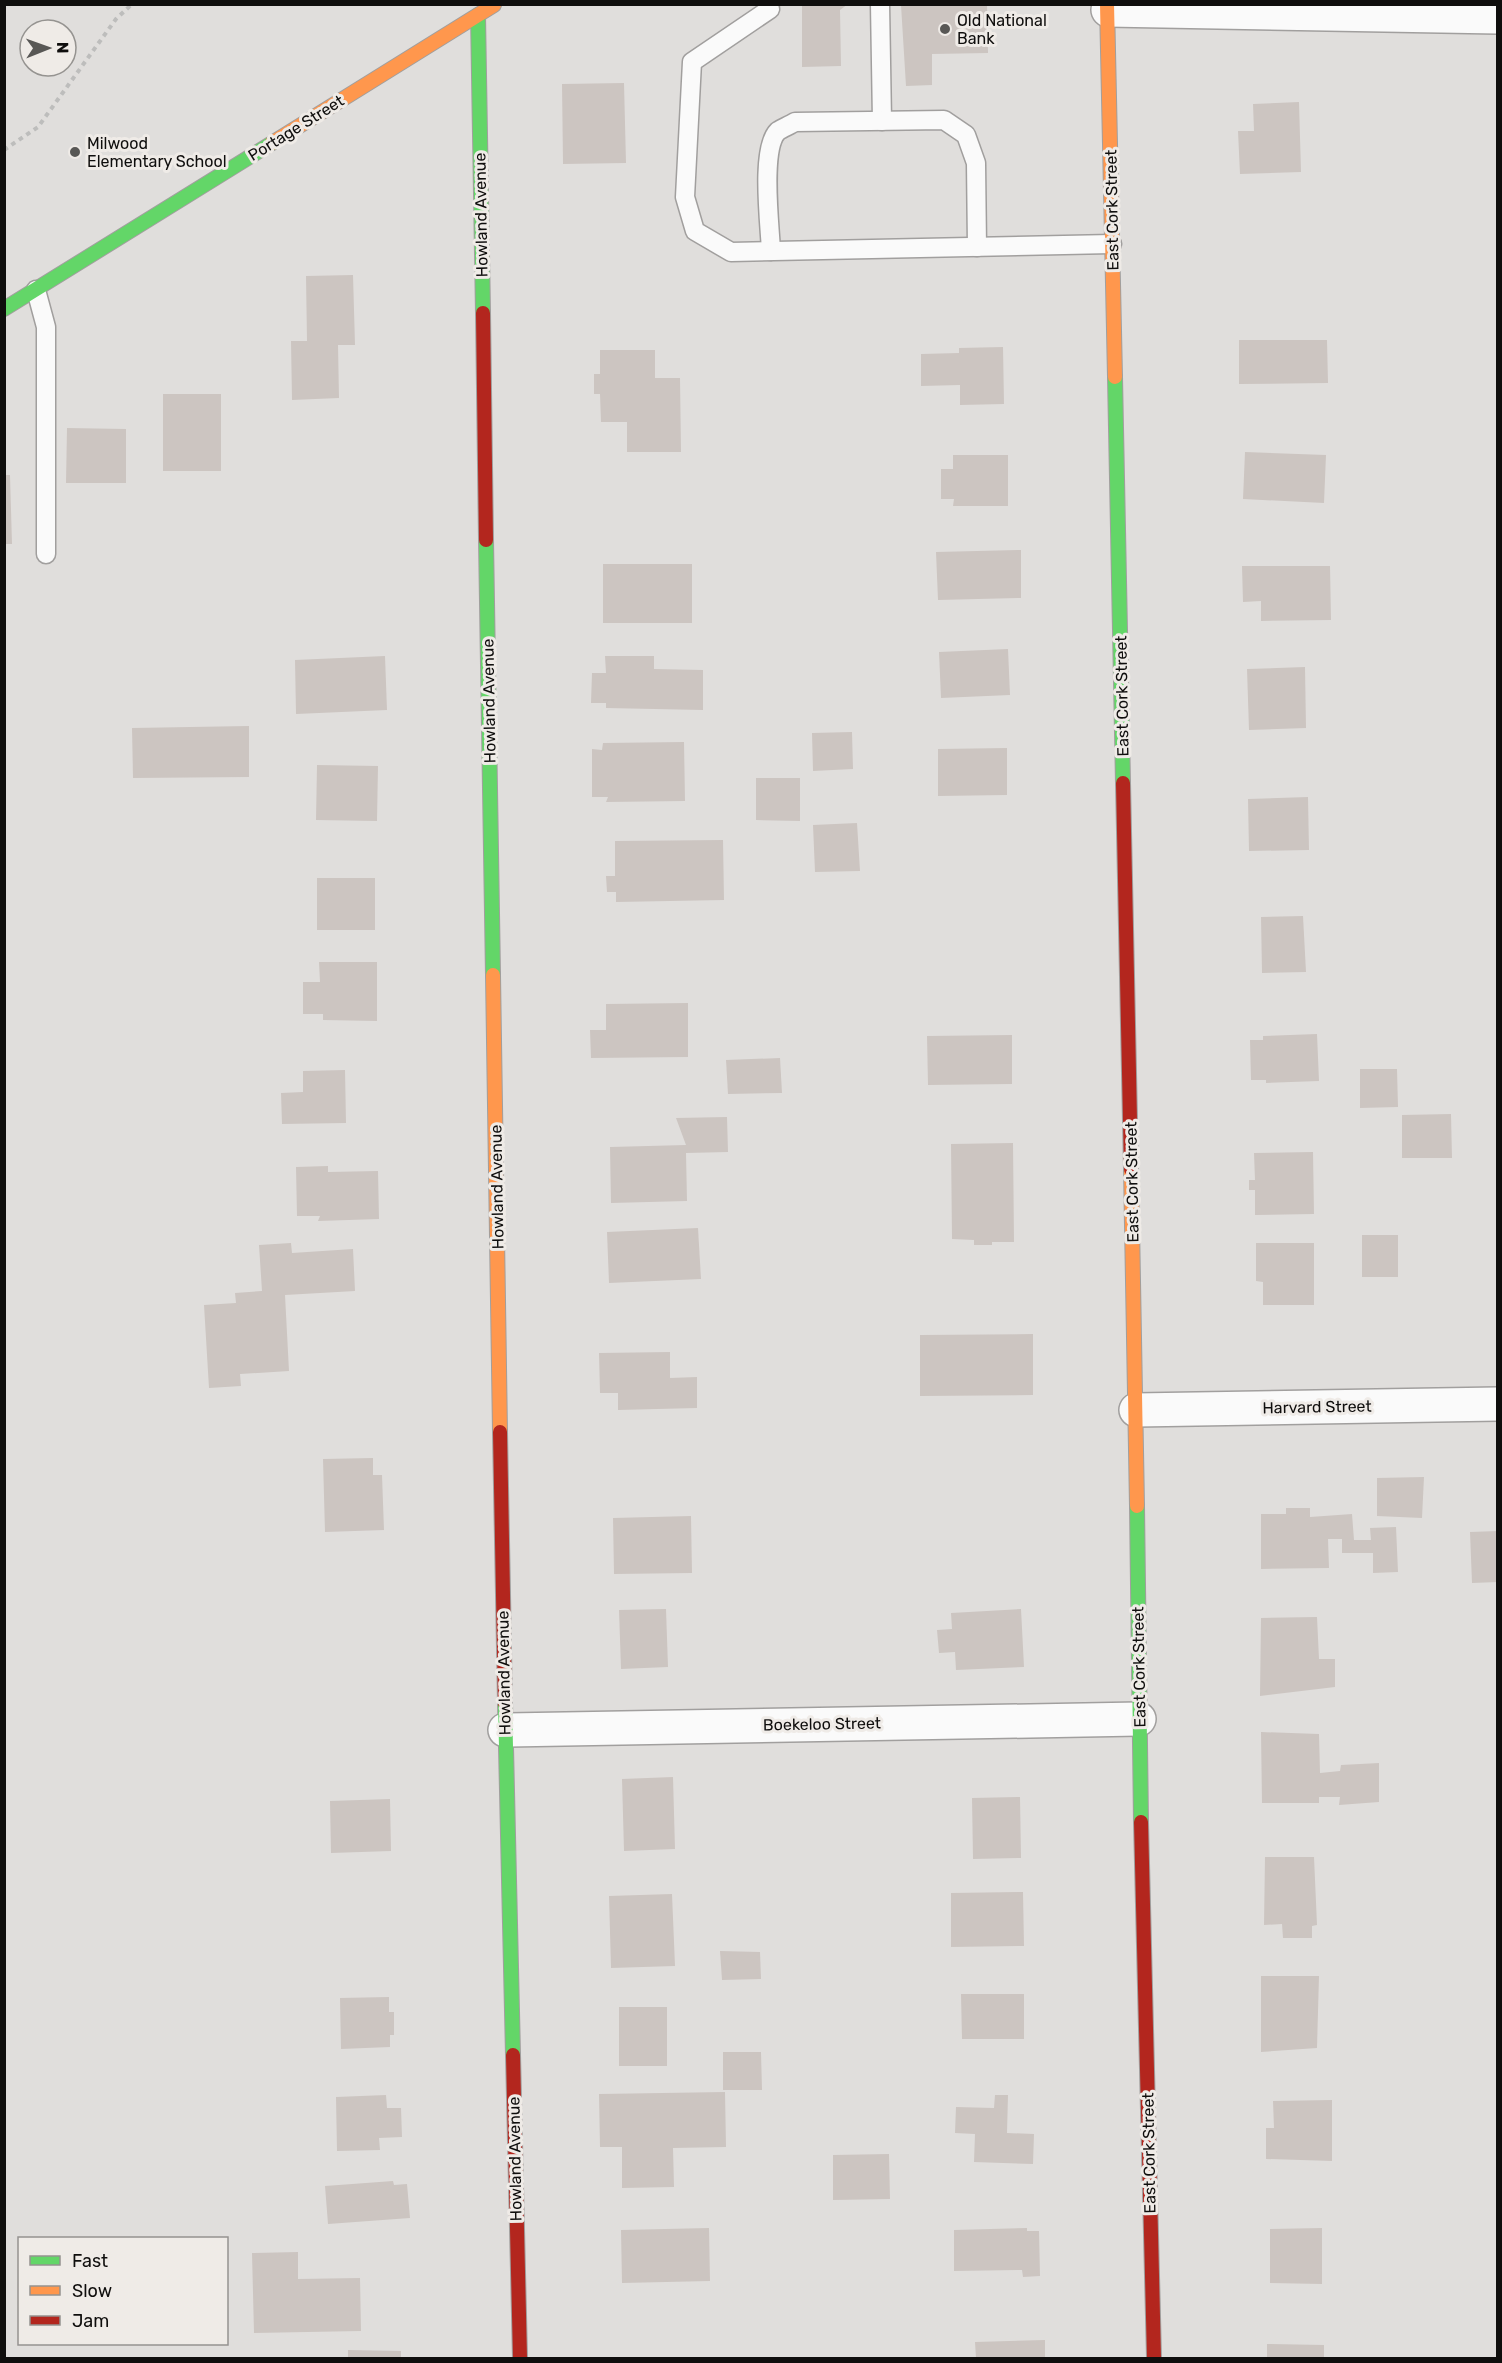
<svg xmlns="http://www.w3.org/2000/svg" width="1502" height="2363" viewBox="0 0 1502 2363" font-family="Rubik,sans-serif">
	<style>
		.building { fill: #ccc5c1 }
		.lines { fill: none; stroke-linecap: round; stroke-linejoin: round }
		.lane-casing { stroke: #a19f9e; stroke-width: 21 }
		.street-casing { stroke: #a19f9e; stroke-width: 36 }
		.fast-casing { stroke: #a19f9e; stroke-width: 16 }
		.slow-casing { stroke: #a19f9e; stroke-width: 16 }
		.jam-casing { stroke: #a19f9e; stroke-width: 16 }
		.path { stroke: #bdbdbc; stroke-width: 4; stroke-dasharray: 4.5 4.5; stroke-linecap: butt }
		.lane { stroke: #fafafa; stroke-width: 18 }
		.street { stroke: #fafafa; stroke-width: 33 }
		.fast { stroke: #63d668; stroke-width: 14 }
		.slow { stroke: #ff974d; stroke-width: 14 }
		.jam { stroke: #b3261e; stroke-width: 14 }
		.poi-dot { fill: #585755; stroke: #efebe7; stroke-width: 2 }
		.labels { text-anchor: middle; dominant-baseline: central; stroke-width: 6; stroke-linejoin: round; paint-order: stroke }
		.poi-label { font-size: 16px; fill: #0f0e0d; stroke: #efebe7; text-anchor: start }
		.street-label { font-size: 16px; fill: #0f0e0d; stroke: #efebe7 }
	</style>
	<rect width="100%" height="100%" fill="#e0dedc"/>
	<g class="building">
		<polygon points="802,4 848,4 840,10 841,66 802,67"/>
		<polygon points="901,5 987,5 988,53 932,54 932,85 906,86"/>
		<polygon points="624,83 626,163 563,164 562,84"/>
		<polygon points="1299,102 1301,172 1240,174 1238,131 1254,131 1253,104"/>
		<polygon points="353,275 355,345 338,345 339,398 292,400 291,341 307,341 306,276"/>
		<polygon points="1239,340 1327,340 1328,383 1239,384"/>
		<polygon points="1003,347 1004,404 960,405 960,385 921,386 921,354 959,353 959,348"/>
		<polygon points="600,350 655,350 655,378 680,378 681,452 627,452 627,422 601,422 600,394 594,394 594,374 600,374"/>
		<rect x="163" y="394" width="58" height="77"/>
		<polygon points="67,428 126,429 126,483 66,483"/>
		<polygon points="1245,452 1326,455 1324,503 1243,499"/>
		<polygon points="953,455 1008,455 1008,506 953,506 954,499 941,499 941,469 953,469"/>
		<polygon points="4,475 10,475 12,544 4,544"/>
		<polygon points="1021,550 1021,598 938,600 936,552"/>
		<rect x="603" y="564" width="89" height="59"/>
		<polygon points="1242,566 1330,566 1331,620 1261,621 1261,601 1243,602"/>
		<polygon points="1008,649 1010,695 941,698 939,652"/>
		<polygon points="385,656 387,710 296,714 295,660"/>
		<polygon points="605,656 654,656 654,669 703,670 703,710 606,708 606,703 591,703 592,673 606,673"/>
		<polygon points="1305,667 1306,728 1249,730 1247,669"/>
		<polygon points="249,726 249,777 133,778 132,728"/>
		<polygon points="852,732 853,769 813,771 812,733"/>
		<polygon points="684,742 685,801 606,802 608,797 592,797 592,749 602,750 603,743"/>
		<polygon points="1007,748 1007,795 938,796 938,749"/>
		<polygon points="317,765 378,766 377,821 316,820"/>
		<polygon points="756,778 800,778 800,821 756,820"/>
		<polygon points="1308,797 1309,850 1249,851 1248,799"/>
		<polygon points="857,823 860,871 815,872 813,825"/>
		<polygon points="723,840 724,900 616,902 616,892 607,892 606,876 615,876 615,841"/>
		<rect x="317" y="878" width="58" height="52"/>
		<polygon points="1303,916 1306,972 1262,973 1261,917"/>
		<polygon points="319,962 377,962 377,1021 323,1020 323,1014 303,1014 303,982 320,982"/>
		<polygon points="688,1003 688,1057 591,1058 590,1030 606,1030 606,1004"/>
		<polygon points="1317,1034 1319,1081 1266,1083 1266,1080 1251,1080 1250,1040 1263,1040 1263,1036"/>
		<polygon points="1012,1035 1012,1084 928,1085 927,1036"/>
		<polygon points="780,1058 782,1093 728,1094 726,1060"/>
		<polygon points="1360,1069 1397,1069 1398,1107 1360,1108"/>
		<polygon points="345,1070 346,1123 282,1124 281,1093 303,1092 303,1071"/>
		<polygon points="1451,1114 1452,1158 1402,1158 1402,1115"/>
		<polygon points="727,1117 728,1152 686,1153 687,1201 611,1203 610,1147 686,1145 676,1118"/>
		<polygon points="1013,1143 1014,1242 992,1242 992,1245 974,1245 974,1240 952,1239 951,1144"/>
		<polygon points="1313,1152 1314,1214 1255,1215 1255,1190 1249,1190 1249,1180 1255,1180 1254,1153"/>
		<polygon points="328,1166 328,1172 378,1171 379,1219 318,1221 320,1216 297,1216 296,1167"/>
		<polygon points="698,1228 701,1279 609,1283 607,1232"/>
		<rect x="1362" y="1235" width="36" height="42"/>
		<polygon points="291,1243 292,1253 353,1249 355,1291 285,1295 289,1371 240,1374 241,1386 209,1388 204,1305 236,1303 235,1293 262,1291 259,1245"/>
		<polygon points="1256,1243 1314,1243 1314,1305 1263,1305 1263,1282 1256,1281"/>
		<polygon points="1033,1334 1033,1395 920,1396 920,1335"/>
		<polygon points="670,1352 670,1378 697,1377 697,1408 618,1410 618,1393 600,1393 599,1353"/>
		<polygon points="373,1458 373,1475 382,1475 384,1530 325,1532 323,1459"/>
		<polygon points="1424,1477 1422,1518 1377,1516 1377,1478"/>
		<polygon points="1286,1508 1310,1508 1310,1517 1352,1514 1354,1540 1371,1540 1370,1528 1396,1527 1398,1572 1373,1573 1373,1553 1342,1553 1342,1539 1328,1539 1329,1568 1261,1569 1261,1514 1286,1514"/>
		<polygon points="691,1516 692,1573 614,1574 613,1518"/>
		<polygon points="1498,1531 1498,1582 1472,1583 1470,1532"/>
		<polygon points="666,1609 668,1667 621,1669 619,1610"/>
		<polygon points="1021,1609 1024,1667 956,1670 955,1652 939,1653 937,1630 952,1629 951,1613"/>
		<polygon points="1317,1617 1319,1659 1335,1659 1335,1687 1260,1696 1261,1618"/>
		<polygon points="1261,1732 1319,1734 1320,1773 1340,1771 1341,1765 1379,1763 1379,1802 1339,1805 1340,1797 1319,1797 1319,1803 1262,1803"/>
		<polygon points="673,1777 675,1849 624,1851 622,1779"/>
		<polygon points="1020,1797 1021,1858 973,1859 972,1798"/>
		<polygon points="390,1799 391,1851 331,1853 330,1801"/>
		<polygon points="1265,1857 1314,1857 1317,1925 1312,1926 1312,1938 1283,1938 1282,1924 1264,1925"/>
		<polygon points="1023,1892 1024,1946 951,1947 951,1893"/>
		<polygon points="672,1894 675,1966 611,1968 609,1896"/>
		<polygon points="720,1951 760,1952 761,1979 722,1980"/>
		<polygon points="1261,1976 1319,1976 1317,2048 1261,2052"/>
		<polygon points="961,1994 1024,1994 1024,2039 962,2039"/>
		<polygon points="389,1997 389,2012 394,2012 394,2035 390,2035 390,2047 341,2049 340,1998"/>
		<rect x="619" y="2007" width="48" height="59"/>
		<polygon points="723,2052 761,2052 762,2090 723,2090"/>
		<polygon points="725,2092 726,2147 673,2148 674,2187 622,2188 622,2147 600,2147 599,2094"/>
		<polygon points="386,2095 387,2108 401,2108 402,2137 379,2138 380,2150 337,2151 336,2097"/>
		<polygon points="995,2095 1008,2095 1007,2133 1034,2134 1033,2164 974,2162 975,2134 955,2133 956,2107 994,2108"/>
		<polygon points="1332,2100 1332,2161 1266,2159 1266,2128 1274,2128 1273,2101"/>
		<polygon points="889,2154 890,2199 833,2200 833,2155"/>
		<polygon points="393,2181 394,2185 407,2184 410,2218 328,2224 325,2186"/>
		<polygon points="709,2228 710,2281 622,2283 621,2230"/>
		<polygon points="1027,2228 1027,2231 1039,2231 1040,2276 1023,2277 1022,2270 954,2271 954,2230"/>
		<polygon points="1322,2228 1322,2284 1270,2283 1270,2229"/>
		<polygon points="298,2252 298,2279 360,2278 361,2331 254,2333 252,2253"/>
		<polygon points="1045,2340 1045,2358 976,2358 975,2342"/>
		<polygon points="1267,2344 1324,2345 1324,2358 1267,2358"/>
		<polygon points="348,2350 401,2351 401,2358 348,2358"/>
	</g>
	<g class="lines">
		<g class="lane-casing">
			<g id="lane">
				<polyline points="880,4 882,121"/>
				<polyline points="770,9 692,62 685,197 695,231 731,252 1112,244"/>
				<path d="M771 251C770 226 760 148 778 131 783 128 790 125 795 122L944 120 966 135 976 163 977 247"/>
				<polyline points="36,290 46,327 46,554"/>
			</g>
		</g>
		<g class="street-casing">
			<g id="street">
				<polyline points="1108,10 1498,17"/>
				<polyline points="1136,1410 1498,1404"/>
				<polyline points="505,1730 1139,1719"/>
			</g>
		</g>
		<g class="fast-casing">
			<g id="fast">
				<polyline points="478,15 483,313"/>
				<polyline points="4,309 272,143"/>
				<polyline points="1115,377 1123,783"/>
				<polyline points="486,540 493,975"/>
				<polyline points="1137,1506 1141,1822"/>
				<polyline points="505,1703 513,2055"/>
			</g>
		</g>
		<g class="slow-casing">
			<g id="slow">
				<polyline points="1107,4 1115,377"/>
				<polyline points="272,143 494,5"/>
				<polyline points="493,975 500,1432"/>
				<polyline points="1131,1169 1137,1506"/>
			</g>
		</g>
		<g class="jam-casing">
			<g id="jam">
				<polyline points="483,313 486,540"/>
				<polyline points="1123,783 1131,1169"/>
				<polyline points="500,1432 505,1703"/>
				<polyline points="1141,1822 1154,2358"/>
				<polyline points="513,2055 520,2358"/>
			</g>
		</g>
		<polyline class="path" points="4,150 38,127 116,19 132,4"/>
		<use href="#lane" class="lane"/>
		<use href="#street" class="street"/>
		<use href="#fast" class="fast"/>
		<use href="#slow" class="slow"/>
		<use href="#jam" class="jam"/>
	</g>
	<g class="poi-dot">
		<circle cx="945" cy="29" r="6"/>
		<circle cx="75" cy="152" r="6"/>
	</g>
	<g class="labels">
		<g class="poi-label">
			<text x="957" y="20">Old National<tspan x="957" dy="18">Bank</tspan></text>
			<text x="87" y="143">Milwood<tspan x="87" dy="18">Elementary School</tspan></text>
		</g>
		<g class="street-label">
			<text transform="translate(296 128) rotate(-32)">Portage Street</text>
			<text transform="translate(1112 210) rotate(-91)">East Cork Street</text>
			<text transform="translate(481 215) rotate(-91)">Howland Avenue</text>
			<text transform="translate(1122 696) rotate(-91)">East Cork Street</text>
			<text transform="translate(489 701) rotate(-91)">Howland Avenue</text>
			<text transform="translate(1132 1182) rotate(-91)">East Cork Street</text>
			<text transform="translate(497 1187) rotate(-91)">Howland Avenue</text>
			<text transform="translate(1317 1407) rotate(-1)">Harvard Street</text>
			<text transform="translate(1139 1667) rotate(-91)">East Cork Street</text>
			<text transform="translate(504 1673) rotate(-91)">Howland Avenue</text>
			<text transform="translate(822 1724) rotate(-1)">Boekeloo Street</text>
			<text transform="translate(1149 2153) rotate(-91)">East Cork Street</text>
			<text transform="translate(515 2159) rotate(-91)">Howland Avenue</text>
		</g>
	</g>
	<rect width="1502" height="2363" fill="none" stroke="#0f0e0d" stroke-width="12"/>
	<rect x="18" y="2237" width="210" height="108" fill="#efebe7" stroke="#959390" stroke-width="1.5"/>
	<rect x="30" y="2256" width="30" height="9" fill="#63d668" stroke="#959390" stroke-width="1.5"/>
	<text x="72" y="2267" font-size="18" fill="#0f0e0d">Fast</text>
	<rect x="30" y="2286" width="30" height="9" fill="#ff974d" stroke="#959390" stroke-width="1.5"/>
	<text x="72" y="2297" font-size="18" fill="#0f0e0d">Slow</text>
	<rect x="30" y="2316" width="30" height="9" fill="#b3261e" stroke="#959390" stroke-width="1.5"/>
	<text x="72" y="2327" font-size="18" fill="#0f0e0d">Jam</text>
	<g transform="translate(48 48) rotate(89)"><circle r="28" fill="#efebe7" stroke="#959390" stroke-width="1.5"/>
	<path d="M0-4.5L10 22L0 15L-10 22Z" fill="#585755"/>
	<text y="-9" font-size="16" font-weight="bold" text-anchor="middle" fill="#0f0e0d">N</text>
	</g>
</svg>
